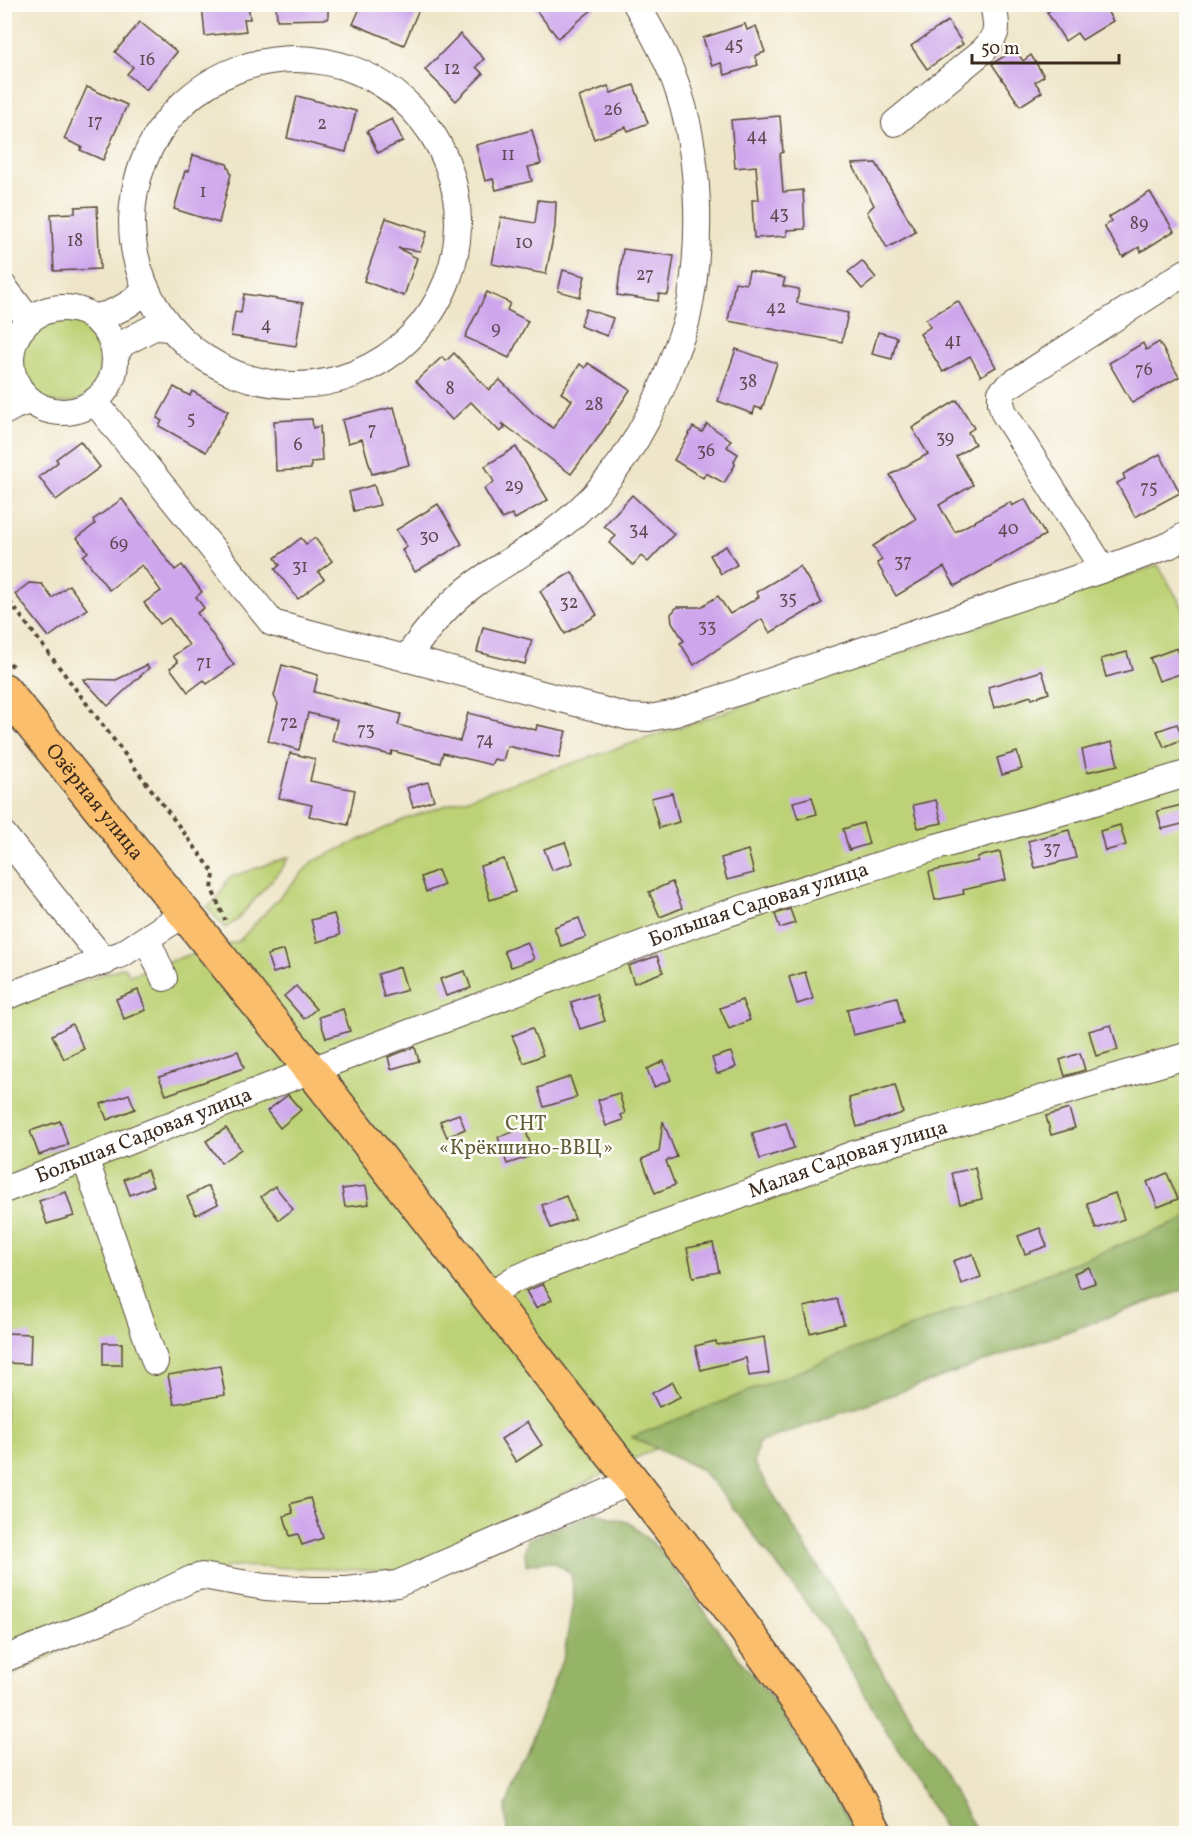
<svg xmlns="http://www.w3.org/2000/svg" width="1191" height="1838" viewBox="0 0 1191 1838" font-family="Vollkorn,serif">
	<style>
		.green { fill: #bdd276; stroke: #7c7e4a; stroke-width: 1.5 }
		.forest { fill: #96b467; stroke: #686f42; stroke-width: 1.5 }
		.building { fill: #cea6ec }
		.lines { fill: none; stroke-linecap: round; stroke-linejoin: round }
		.minor-casing { stroke: #564638; stroke-width: 28 }
		.major-casing { stroke: #564638; stroke-width: 36 }
		.path { stroke: #564638; stroke-width: 4; stroke-dasharray: 4.5 4.5; stroke-linecap: butt }
		.minor { stroke: #fff; stroke-width: 26 }
		.major { stroke: #fabe6d; stroke-width: 33 }
		.labels { text-anchor: middle; dominant-baseline: central; stroke-width: 5; stroke-linejoin: round; paint-order: stroke }
		.number-label { font-size: 18px; fill: #604952 }
		.street-label { font-size: 21px; fill: #3b2a1e; stroke: #fdfcf7 }
		.park-label { font-size: 21px; fill: #625c38; stroke: #fdfcf7 }
	</style>
	<rect width="100%" height="100%" fill="#fdfcf7"/>
	<filter id="ink" filterUnits="userSpaceOnUse"><feTurbulence type="fractalNoise" baseFrequency=".0167" numOctaves="2"/><feDisplacementMap in="SourceGraphic" scale="12" xChannelSelector="R" yChannelSelector="G"/><feConvolveMatrix kernelMatrix="1 2 1 2 8 2 1 2 1" color-interpolation-filters="sRGB"/></filter>
	<filter id="wash" filterUnits="userSpaceOnUse"><feTurbulence type="fractalNoise" baseFrequency=".008" numOctaves="4" result="noise"/><feDisplacementMap in="SourceGraphic" scale="24" xChannelSelector="R" yChannelSelector="G"/><feGaussianBlur stdDeviation="1.35" result="paint"/><feColorMatrix in="noise" values="0 0 0 0 0 0 0 0 0 0 0 0 0 0 0 0 0 1.4 0 .05"/><feComposite in="paint" operator="in"/></filter>
	<g filter="url(#wash)">
		<rect width="100%" height="100%" fill="#efe6c9"/>
		<g class="green">
			<circle cx="63" cy="361" r="42"/>
			<polygon points="1158,565 1186,613 1186,1219 896,1333 402,1571 230,1566 5,1679 5,1008 124,967 130,975 182,957 239,941 312,862 405,819 717,715"/>
			<path d="M289 857 283 867 236 921 225 928 207 907C218 901 223 889 228 878Z"/>
		</g>
		<g class="forest">
			<polygon points="1186,1219 1186,1289 758,1443 754,1463 905,1708 978,1833 947,1833 826,1629 720,1491 700,1469 632,1437"/>
			<path d="M596 1513 630 1523 663 1553 740 1660 773 1700 857 1833H507L506 1806 564 1655 574 1597 571 1574C554 1559 547 1560 526 1565L525 1550 528 1539Z"/>
		</g>
		<g id="blocks">
			<g class="building">
				<polygon points="202,4 248,4 250,19 244,19 246,31 205,36"/>
				<polygon points="276,4 328,4 328,19 277,20"/>
				<polygon points="362,4 421,4 404,45 353,24"/>
				<polygon points="531,4 599,4 558,38"/>
				<polygon points="1061,4 1103,4 1113,21 1082,40 1077,33 1065,41 1047,12"/>
				<polygon points="948,21 963,44 927,69 911,46"/>
				<polygon points="140,22 177,52 146,90 127,74 133,67 115,52"/>
				<polygon points="745,24 747,30 756,26 765,52 755,56 758,65 725,75 721,63 712,66 703,38"/>
				<polygon points="460,34 484,59 476,67 483,74 456,101 425,70"/>
				<polygon points="1015,49 1023,61 1031,55 1044,76 1035,82 1042,92 1020,106 992,64"/>
				<polygon points="634,85 648,123 628,131 626,127 594,139 579,97 608,86 611,93"/>
				<polygon points="87,87 127,105 103,160 80,150 82,147 64,139"/>
				<polygon points="297,96 356,111 346,152 287,138"/>
				<polygon points="780,116 783,152 780,154 783,192 803,190 805,229 787,230 787,236 754,238 752,200 759,200 756,166 735,168 731,120"/>
				<polygon points="392,119 403,141 378,153 367,131"/>
				<polygon points="532,130 541,164 528,167 532,181 496,190 493,179 485,181 476,145"/>
				<polygon points="193,155 227,164 231,174 219,223 174,209 185,171 189,171"/>
				<polygon points="876,163 916,232 887,248 867,212 874,205 852,164"/>
				<polygon points="1150,192 1174,231 1141,252 1139,247 1123,257 1104,226 1112,221 1109,217"/>
				<polygon points="538,200 556,202 555,227 546,274 492,264 501,217 535,223"/>
				<polygon points="97,206 100,269 54,271 51,214 75,213 75,207"/>
				<polygon points="386,218 427,232 420,251 398,248 417,258 404,296 364,281"/>
				<polygon points="623,249 674,256 668,295 659,294 658,301 617,295"/>
				<polygon points="862,261 876,278 862,289 848,272"/>
				<polygon points="563,270 585,276 580,297 558,291"/>
				<polygon points="749,271 785,278 783,286 799,289 797,303 848,313 842,342 728,321 735,282 746,284"/>
				<polygon points="487,292 510,303 507,310 528,321 509,358 465,337"/>
				<polygon points="244,294 303,303 296,346 231,336 235,312 241,313"/>
				<polygon points="958,301 996,367 981,376 970,356 943,372 920,334 930,327 926,319"/>
				<polygon points="586,309 613,318 607,336 580,326"/>
				<polygon points="878,332 897,337 892,359 872,354"/>
				<polygon points="1159,342 1179,377 1132,403 1109,363 1143,343 1146,350"/>
				<polygon points="736,349 777,363 762,409 755,407 753,414 718,401"/>
				<polygon points="454,353 489,390 500,380 534,414 553,428 572,400 561,393 580,364 585,368 588,363 630,390 598,438 571,474 502,423 505,428 500,432 471,402 452,420 416,381 442,357 446,361"/>
				<polygon points="174,387 190,396 192,391 228,411 206,452 159,426 162,421 157,418"/>
				<polygon points="957,400 974,428 968,432 975,444 956,456 973,485 939,505 955,532 1010,502 1012,506 1025,499 1045,535 955,586 944,567 896,596 877,563 882,560 873,546 916,519 890,475 928,454 912,428"/>
				<polygon points="394,407 409,465 372,474 362,439 348,443 342,420"/>
				<polygon points="312,419 313,428 320,426 322,461 311,462 311,469 276,471 274,421"/>
				<polygon points="707,424 731,440 727,447 738,454 734,461 735,465 724,483 706,473 703,478 674,460 693,427 702,432"/>
				<polygon points="80,441 100,467 56,500 39,477 58,462 56,459"/>
				<polygon points="516,447 548,500 515,519 512,514 502,519 484,489 494,482 485,466"/>
				<polygon points="1160,454 1180,493 1135,517 1117,483 1125,479 1123,474"/>
				<polygon points="374,485 380,505 354,511 349,492"/>
				<polygon points="632,495 674,534 648,562 641,556 633,565 609,543 616,536 604,526"/>
				<polygon points="122,499 175,570 182,565 202,592 196,597 204,608 197,613 234,665 207,684 204,680 188,692 170,668 178,662 173,656 189,645 169,618 160,624 144,603 161,591 142,565 109,590 83,556 88,552 77,538 95,524 93,520"/>
				<polygon points="438,504 462,544 415,572 402,550 407,547 396,530"/>
				<polygon points="301,538 306,544 315,538 332,561 318,572 324,579 298,599 275,569 280,565 275,558"/>
				<polygon points="726,546 737,565 721,574 710,555"/>
				<polygon points="800,566 822,603 770,633 762,619 694,665 680,643 684,641 672,622 671,614 677,607 701,607 718,596 730,614 759,597 756,592"/>
				<polygon points="572,572 597,615 565,634 540,591"/>
				<polygon points="29,583 42,584 52,598 69,585 87,609 49,637 15,594"/>
				<polygon points="483,627 532,640 525,664 477,652"/>
				<polygon points="1177,648 1186,672 1159,681 1150,658"/>
				<polygon points="1127,652 1132,670 1106,677 1101,659"/>
				<polygon points="147,665 149,668 108,706 83,679 116,680"/>
				<polygon points="282,665 318,675 314,692 401,714 398,725 460,741 468,713 536,730 537,725 566,731 559,758 507,746 503,761 494,759 491,765 443,753 440,763 392,751 391,755 332,741 337,720 308,713 299,750 268,741 278,704 274,696"/>
				<polygon points="1042,671 1049,693 1032,699 1031,696 994,708 988,687"/>
				<polygon points="1177,724 1183,739 1164,747 1157,731"/>
				<polygon points="1112,742 1118,765 1087,772 1082,750"/>
				<polygon points="1017,752 1022,769 1002,775 997,758"/>
				<polygon points="290,753 315,759 310,781 355,790 348,825 309,816 312,805 279,798"/>
				<polygon points="428,782 434,800 413,807 407,788"/>
				<polygon points="672,793 679,822 659,828 651,798"/>
				<polygon points="812,797 817,814 798,819 793,802"/>
				<polygon points="936,800 942,823 918,828 913,805"/>
				<polygon points="1186,804 1186,823 1162,829 1157,811"/>
				<polygon points="863,823 869,844 849,850 843,829"/>
				<polygon points="1120,825 1126,845 1105,851 1100,831"/>
				<polygon points="1069,830 1076,858 1035,868 1028,841"/>
				<polygon points="565,842 573,863 552,870 544,849"/>
				<polygon points="748,850 754,873 727,880 721,858"/>
				<polygon points="1000,852 1006,880 963,890 964,894 935,900 929,872 978,861 977,857"/>
				<polygon points="504,859 515,892 490,900 480,866"/>
				<polygon points="438,870 444,885 426,892 421,877"/>
				<polygon points="672,882 682,908 660,917 649,892"/>
				<polygon points="790,909 795,923 780,928 775,914"/>
				<polygon points="334,914 340,935 317,942 311,920"/>
				<polygon points="579,918 586,937 561,946 554,927"/>
				<polygon points="527,942 534,959 511,967 504,951"/>
				<polygon points="284,950 289,968 273,973 267,955"/>
				<polygon points="657,956 663,972 634,983 628,966"/>
				<polygon points="400,967 407,990 384,997 378,974"/>
				<polygon points="465,971 471,988 446,996 440,979"/>
				<polygon points="805,972 813,999 797,1004 789,977"/>
				<polygon points="296,986 316,1009 304,1019 284,996"/>
				<polygon points="138,990 146,1010 124,1019 116,999"/>
				<polygon points="596,994 605,1021 580,1029 571,1002"/>
				<polygon points="897,997 903,1023 853,1035 847,1009"/>
				<polygon points="742,1000 750,1020 729,1029 720,1008"/>
				<polygon points="343,1009 350,1031 326,1038 319,1017"/>
				<polygon points="72,1024 84,1049 64,1059 52,1035"/>
				<polygon points="1111,1025 1118,1050 1096,1056 1089,1031"/>
				<polygon points="532,1028 543,1055 524,1063 512,1036"/>
				<polygon points="415,1047 419,1061 391,1069 388,1057"/>
				<polygon points="238,1051 244,1068 166,1095 159,1077"/>
				<polygon points="731,1052 736,1067 717,1074 712,1058"/>
				<polygon points="1080,1053 1085,1070 1065,1076 1060,1060"/>
				<polygon points="664,1061 671,1080 654,1087 647,1069"/>
				<polygon points="570,1077 577,1097 544,1107 538,1088"/>
				<polygon points="895,1085 903,1113 857,1127 849,1098"/>
				<polygon points="619,1093 625,1113 621,1115 623,1120 606,1126 598,1100"/>
				<polygon points="129,1094 135,1109 107,1120 101,1104"/>
				<polygon points="288,1095 301,1110 280,1128 267,1111"/>
				<polygon points="1069,1109 1075,1128 1051,1135 1046,1116"/>
				<polygon points="459,1114 465,1129 447,1137 440,1121"/>
				<polygon points="60,1121 68,1145 39,1155 30,1131"/>
				<polygon points="663,1121 677,1157 666,1161 675,1185 655,1193 642,1159 659,1152"/>
				<polygon points="786,1123 794,1148 760,1159 752,1133"/>
				<polygon points="226,1128 241,1149 221,1163 206,1141"/>
				<polygon points="525,1128 534,1155 507,1164 498,1137"/>
				<polygon points="975,1168 982,1199 960,1204 952,1173"/>
				<polygon points="147,1170 153,1186 130,1195 124,1179"/>
				<polygon points="1167,1173 1178,1199 1158,1207 1147,1182"/>
				<polygon points="208,1186 218,1204 196,1215 187,1197"/>
				<polygon points="275,1186 293,1209 279,1220 261,1197"/>
				<polygon points="366,1186 369,1204 345,1207 342,1189"/>
				<polygon points="66,1192 74,1216 47,1224 39,1201"/>
				<polygon points="1115,1193 1124,1219 1096,1229 1087,1203"/>
				<polygon points="566,1196 575,1219 551,1228 542,1205"/>
				<polygon points="1040,1228 1047,1246 1025,1254 1018,1236"/>
				<polygon points="713,1243 719,1272 693,1277 687,1248"/>
				<polygon points="973,1254 981,1277 961,1284 953,1261"/>
				<polygon points="1089,1267 1095,1283 1080,1288 1074,1273"/>
				<polygon points="543,1284 552,1300 536,1308 526,1291"/>
				<polygon points="837,1299 844,1324 810,1333 804,1307"/>
				<polygon points="4,1333 31,1334 30,1364 4,1363"/>
				<polygon points="764,1337 769,1373 749,1376 746,1358 701,1370 695,1346 716,1341 717,1345"/>
				<rect x="103" y="1343" width="19" height="22"/>
				<polygon points="220,1366 225,1395 174,1404 168,1375"/>
				<polygon points="673,1382 680,1397 659,1407 652,1393"/>
				<polygon points="527,1422 542,1445 516,1462 501,1439"/>
				<polygon points="310,1498 323,1538 302,1545 298,1534 290,1536 284,1516 293,1513 290,1504"/>
			</g>
		</g>
	</g>
	<g filter="url(#ink)">
		<use href="#blocks" fill-opacity="0" stroke="#564638" stroke-width="1.5"/>
		<g class="lines">
			<g class="minor-casing">
				<g id="minor">
					<circle cx="295" cy="222" r="163"/>
					<path d="M895 123 984 50C1000 32 997 27 993 4"/>
					<polyline points="4,287 29,320"/>
					<circle cx="63" cy="360" r="52"/>
					<path d="M93 317C110 316 137 303 145 287"/>
					<polyline points="115,356 122,344 154,327 170,328"/>
					<polyline points="95,402 272,623 629,717 649,718 676,713 1113,566 1170,545 1186,535"/>
					<polyline points="4,412 15,406 30,401"/>
					<polyline points="1103,569 1004,413 1001,403 1001,393 1007,387 1186,272"/>
					<path d="M406 659C425 631 448 603 476 583 510 559 545 542 576 513 625 469 654 414 675 353 679 342 684 330 687 319 703 245 701 152 675 81 665 55 651 29 636 4"/>
					<polyline points="4,835 105,962"/>
					<polyline points="147,939 164,978"/>
					<polyline points="4,997 122,954 184,914"/>
					<polyline points="85,1158 155,1362"/>
					<path id="s1" d="M4 1190 283 1081 697 923 936 847 1065 811 1186 774"/>
					<path id="s2" d="M488 1296 513 1280 531 1272 854 1154 1186 1056"/>
					<polyline points="4,1659 118,1614 191,1579 202,1576 265,1587 311,1590 347,1590 397,1584 633,1481"/>
				</g>
			</g>
			<g class="major-casing">
				<g id="major">
					<path id="s3" d="M4 690 311 1070 696 1562 815 1725 847 1778 876 1834"/>
				</g>
			</g>
			<g class="path">
				<polyline points="4,594 212,870 214,874 212,889 225,920"/>
				<polyline points="4,656 13,667"/>
			</g>
			<use href="#minor" class="minor"/>
			<use href="#major" class="major"/>
		</g>
	</g>
	<g class="labels">
		<g class="number-label">
			<text x="734" y="45">45</text>
			<text x="147" y="60">16</text>
			<text x="452" y="69">12</text>
			<text x="613" y="110">26</text>
			<text x="95" y="122">17</text>
			<text x="322" y="124">2</text>
			<text x="757" y="136">44</text>
			<text x="508" y="155">11</text>
			<text x="203" y="192">1</text>
			<text x="779" y="214">43</text>
			<text x="1139" y="224">89</text>
			<text x="75" y="241">18</text>
			<text x="524" y="243">10</text>
			<text x="645" y="275">27</text>
			<text x="776" y="308">42</text>
			<text x="266" y="325">4</text>
			<text x="496" y="329">9</text>
			<text x="953" y="341">41</text>
			<text x="1144" y="370">76</text>
			<text x="748" y="382">38</text>
			<text x="450" y="389">8</text>
			<text x="594" y="405">28</text>
			<text x="191" y="419">5</text>
			<text x="372" y="430">7</text>
			<text x="945" y="438">39</text>
			<text x="298" y="445">6</text>
			<text x="706" y="451">36</text>
			<text x="514" y="486">29</text>
			<text x="1149" y="488">75</text>
			<text x="1008" y="529">40</text>
			<text x="639" y="530">34</text>
			<text x="429" y="537">30</text>
			<text x="119" y="544">69</text>
			<text x="903" y="562">37</text>
			<text x="300" y="567">31</text>
			<text x="788" y="599">35</text>
			<text x="569" y="603">32</text>
			<text x="707" y="627">33</text>
			<text x="204" y="663">71</text>
			<text x="289" y="723">72</text>
			<text x="366" y="730">73</text>
			<text x="485" y="740">74</text>
			<text x="1052" y="849">37</text>
		</g>
		<g class="street-label">
			<text stroke="none"><textPath href="#s3" startOffset="144">Озёрная улица</textPath></text>
			<text stroke="none"><textPath href="#s1" startOffset="807">Большая Садовая улица</textPath></text>
			<text stroke="none"><textPath href="#s1" startOffset="150">Большая Садовая улица</textPath></text>
			<text stroke="none"><textPath href="#s2" startOffset="386">Малая Садовая улица</textPath></text>
		</g>
		<g class="park-label">
			<text x="526" y="1124">СНТ<tspan x="526" dy="24">«Крёкшино-ВВЦ»</tspan></text>
		</g>
	</g>
	<rect width="1191" height="1838" fill="none" stroke="#fdfcf7" stroke-width="24"/>
	<path d="M972 54v9h147v-9" fill="none" stroke="#3b2a1e" stroke-width="3"/>
	<text x="981" y="54" font-size="18" fill="#3b2a1e" stroke="#fdfcf7" stroke-width="4.5" paint-order="stroke">50 m</text>
</svg>
